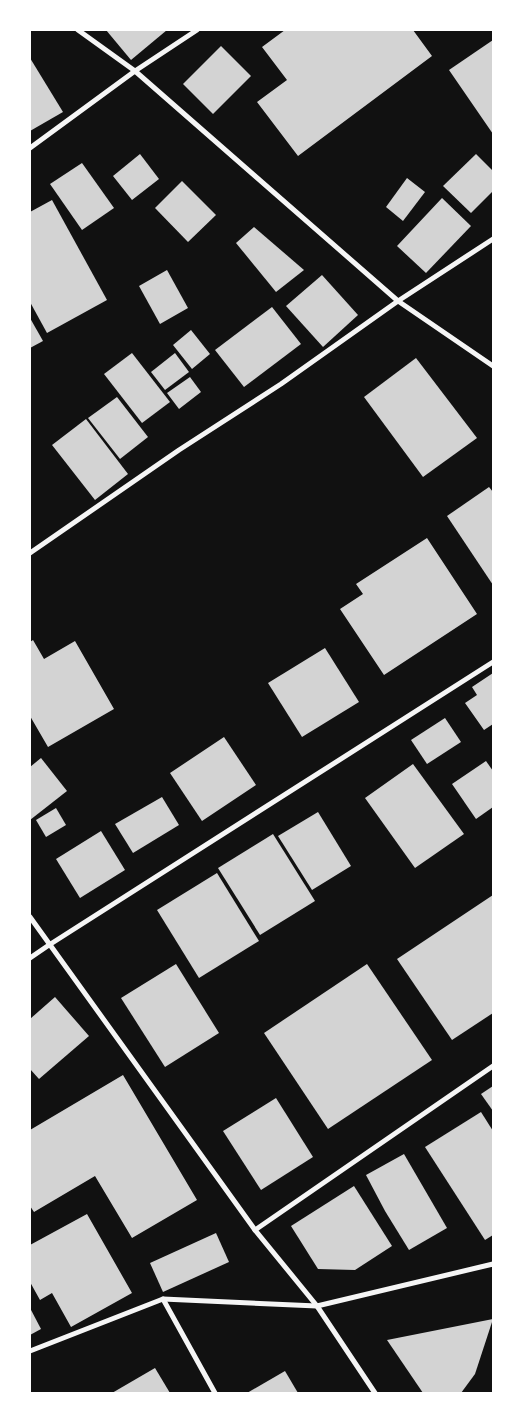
<svg xmlns="http://www.w3.org/2000/svg" width="523" height="1423" viewBox="0 0 523 1423" font-family="'Exo 2',sans-serif">
	<style>
		.building { fill: #d3d3d3 }
		.lines { fill: none; stroke-linecap: round; stroke-linejoin: round }
		.minor { stroke: #f5f5f5; stroke-width: 5 }
	</style>
	<rect width="100%" height="100%" fill="#111"/>
	<g class="building">
		<polygon points="106,30 167,30 131,60"/>
		<polygon points="285,30 413,30 432,56 298,156 257,102 287,80 262,47"/>
		<polygon points="493,40 493,134 449,70"/>
		<polygon points="221,46 251,76 213,114 183,84"/>
		<polygon points="30,58 63,112 30,131"/>
		<polygon points="140,154 159,179 132,200 113,176"/>
		<polygon points="476,154 493,171 493,191 471,213 443,186"/>
		<polygon points="82,163 114,208 82,230 50,184"/>
		<polygon points="407,178 425,192 403,221 386,207"/>
		<polygon points="182,181 216,215 188,242 155,208"/>
		<polygon points="442,198 471,226 426,273 397,246"/>
		<polygon points="52,200 107,300 47,333 30,302 30,212"/>
		<polygon points="254,227 304,270 276,292 236,243"/>
		<polygon points="167,270 188,308 160,324 139,286"/>
		<polygon points="322,275 358,315 323,347 286,306"/>
		<polygon points="272,307 301,344 244,387 215,350"/>
		<polygon points="30,318 43,341 30,348"/>
		<polygon points="191,330 210,354 192,369 173,345"/>
		<polygon points="132,353 170,402 142,423 104,374"/>
		<polygon points="175,353 189,372 165,390 151,372"/>
		<polygon points="416,358 477,438 423,477 364,397"/>
		<polygon points="190,377 201,392 179,409 167,393"/>
		<polygon points="117,397 148,437 120,459 88,418"/>
		<polygon points="86,419 128,474 95,500 52,445"/>
		<polygon points="489,487 493,492 493,585 447,516"/>
		<polygon points="427,538 477,614 384,675 340,609 363,594 356,584"/>
		<polygon points="33,640 44,659 75,641 114,709 48,747 30,716 30,642"/>
		<polygon points="325,648 359,702 302,737 268,683"/>
		<polygon points="493,673 493,724 484,730 465,703 477,695 472,687"/>
		<polygon points="445,718 461,742 427,764 411,740"/>
		<polygon points="224,737 256,785 202,821 170,773"/>
		<polygon points="41,758 67,791 30,820 30,767"/>
		<polygon points="486,761 493,771 493,807 476,819 452,784"/>
		<polygon points="413,764 464,834 415,868 365,798"/>
		<polygon points="162,797 179,825 133,853 115,824"/>
		<polygon points="56,808 66,825 46,837 36,820"/>
		<polygon points="318,812 351,866 312,890 278,836"/>
		<polygon points="101,831 125,870 80,898 56,859"/>
		<polygon points="273,834 315,901 260,935 218,868"/>
		<polygon points="217,873 259,941 199,978 157,910"/>
		<polygon points="493,895 493,1013 452,1040 397,959"/>
		<polygon points="176,964 219,1033 165,1067 121,998"/>
		<polygon points="367,964 432,1060 328,1129 264,1033"/>
		<polygon points="55,997 89,1036 39,1079 30,1069 30,1019"/>
		<polygon points="123,1075 197,1200 132,1238 95,1176 34,1212 30,1206 30,1130"/>
		<polygon points="493,1086 493,1111 481,1094"/>
		<polygon points="276,1098 313,1157 261,1190 223,1131"/>
		<polygon points="481,1112 493,1131 493,1235 485,1240 425,1147"/>
		<polygon points="404,1154 447,1228 409,1250 385,1211 366,1175"/>
		<polygon points="354,1186 392,1246 355,1270 318,1269 291,1226"/>
		<polygon points="87,1214 132,1293 71,1327 52,1293 40,1300 30,1282 30,1245"/>
		<polygon points="216,1233 229,1262 163,1292 150,1263"/>
		<polygon points="30,1308 41,1329 30,1335"/>
		<polygon points="493,1319 475,1374 461,1393 423,1393 387,1340"/>
		<polygon points="155,1368 170,1393 112,1393"/>
		<polygon points="285,1371 298,1393 247,1393"/>
	</g>
	<g class="lines">
		<g class="minor">
			<polyline points="78,30 135,71 398,301 493,366"/>
			<polyline points="30,148 135,71 197,30"/>
			<polyline points="30,553 179,450 281,384 398,301 493,239"/>
			<polyline points="30,917 255,1230 317,1306 375,1393"/>
			<polyline points="30,958 49,945 493,662"/>
			<polyline points="255,1230 493,1066"/>
			<polyline points="163,1299 215,1393"/>
			<polyline points="30,1351 163,1299 317,1306 493,1264"/>
		</g>
	</g>
	<rect width="523" height="1423" fill="none" stroke="#ffffff" stroke-width="62"/>
</svg>
